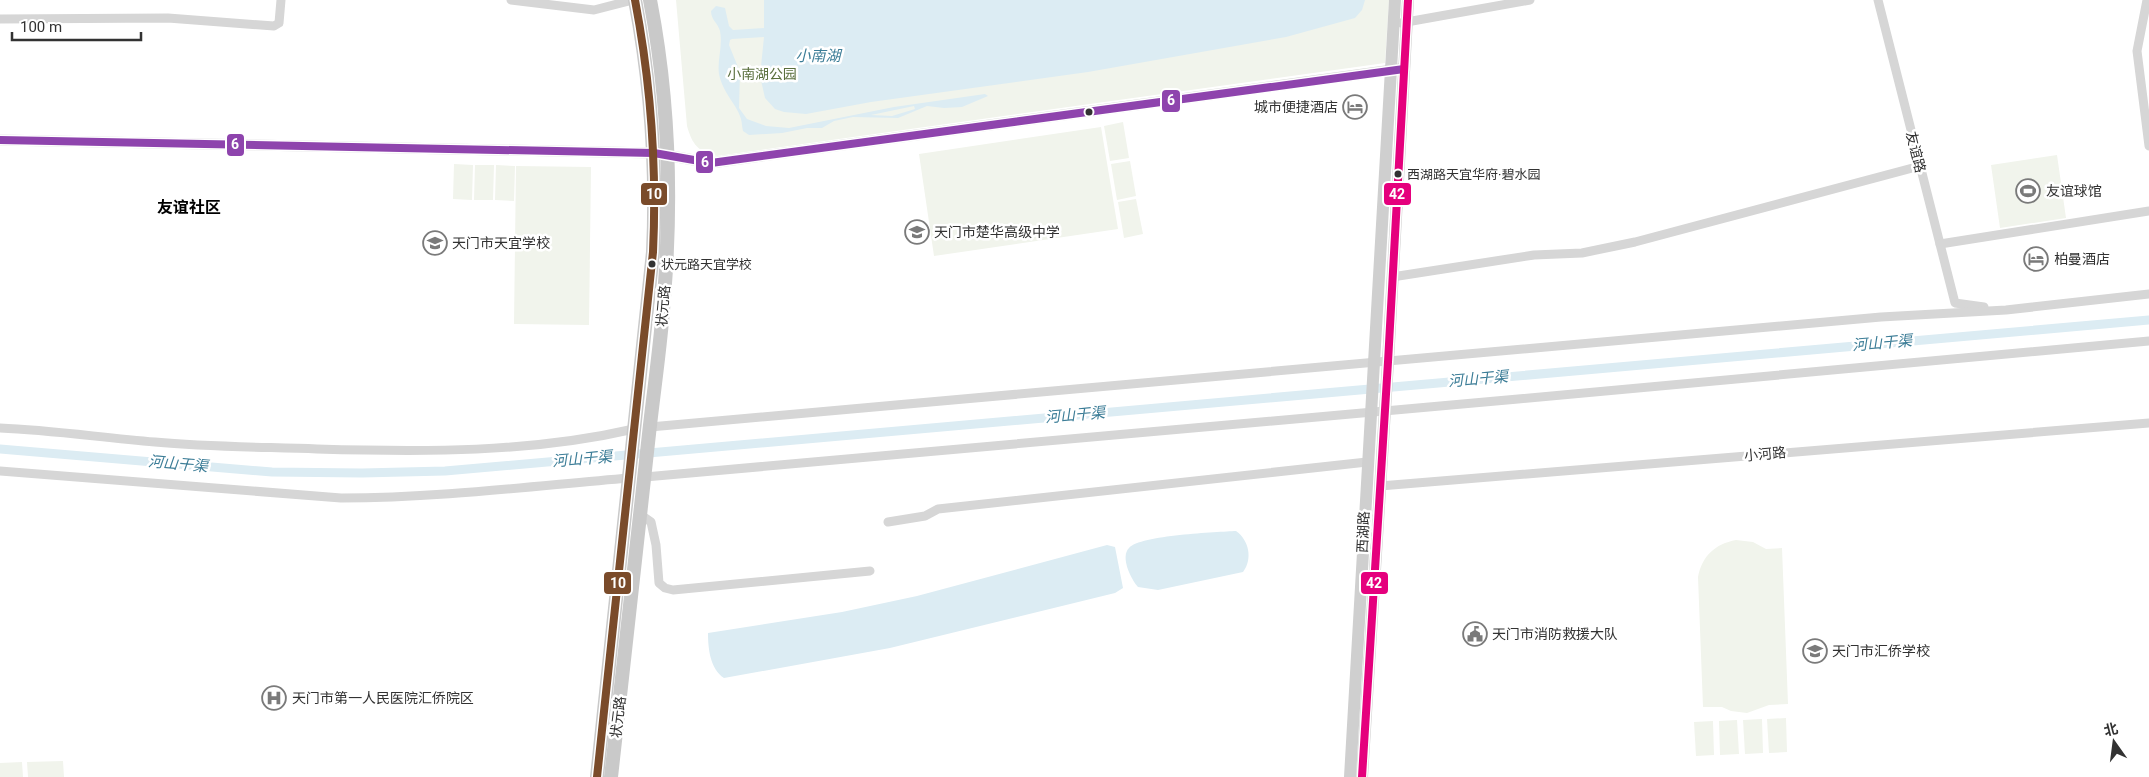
<svg xmlns="http://www.w3.org/2000/svg" width="2149" height="777" viewBox="0 0 2149 777" font-family="Roboto,'Noto Sans SC',sans-serif">
	<style>
		.green { fill: #f1f4ec }
		.water { fill: #dcecf3; fill-rule: evenodd }
		.lines { fill: none; stroke-linecap: round; stroke-linejoin: round }
		.canal { stroke: #dcecf3; stroke-width: 9 }
		.minor { stroke: #d6d6d6; stroke-width: 9 }
		.tertiary { stroke: #d6d6d6; stroke-width: 11 }
		.secondary { stroke: #cfcfcf; stroke-width: 12 }
		.primary { stroke: #c9c9c9; stroke-width: 14 }
		.bus-1-casing { stroke: #fff; stroke-width: 11 }
		.bus-2-casing { stroke: #fff; stroke-width: 11 }
		.bus-3-casing { stroke: #fff; stroke-width: 11 }
		.bus-1 { stroke: #8e44ad; stroke-width: 8 }
		.bus-2 { stroke: #7a4b2a; stroke-width: 8 }
		.bus-3 { stroke: #e5007d; stroke-width: 8 }
		.bus-dot { fill: #323232; stroke: #fff; stroke-width: 2 }
		.labels { text-anchor: middle; dominant-baseline: central; stroke-width: 5; stroke-linejoin: round; paint-order: stroke }
		.bus-label { font-size: 13px; fill: #323232; stroke: #fff; text-anchor: start }
		.park-label { font-size: 14px; fill: #5a6f3d; stroke: #fff }
		.poi-label { font-size: 14px; fill: #323232; stroke: #fff; text-anchor: start }
		.street-label { font-size: 14px; fill: #323232; stroke: #fff }
		.water-label { font-size: 15px; font-style: italic; fill: #3c7d97; stroke: #fff }
		.quarter-label { font-size: 16px; font-weight: bold; fill: #000; stroke: #fff }
		.line-badge { stroke: #fff; stroke-width: 2 }
		.badge-label { font-size: 14px; text-anchor: middle; font-weight: bold; fill: #fff }
	</style>
	<rect width="100%" height="100%" fill="#fff"/>
	<g class="green">
		<path d="M676 0H1389L1385 63 717 156C698 152 692 144 687 126Z"/>
		<polygon points="1123,122 1129,158 1110,161 1104,126"/>
		<polygon points="1101,127 1118,229 934,256 919,154"/>
		<polygon points="2057,155 2066,218 2000,228 1991,165"/>
		<polygon points="1130,161 1136,196 1117,200 1111,164"/>
		<polygon points="454,164 473,165 472,200 453,199"/>
		<polygon points="475,165 494,165 493,200 474,200"/>
		<polygon points="496,165 515,166 514,201 495,200"/>
		<polygon points="516,166 591,167 589,325 514,324"/>
		<polygon points="1136,199 1143,234 1124,238 1118,202"/>
		<path d="M1736 540 1753 542 1766 549 1782 548 1788 704 1769 705 1747 713 1731 711 1722 707H1703L1698 577C1702 556 1715 544 1736 540Z"/>
		<polygon points="1786,718 1787,752 1769,753 1767,719"/>
		<polygon points="1762,719 1763,753 1745,754 1743,720"/>
		<polygon points="1737,720 1739,754 1720,755 1719,721"/>
		<polygon points="1713,721 1714,755 1696,756 1694,722"/>
		<polygon points="63,761 64,777 28,777 27,762"/>
		<polygon points="22,762 23,777 0,777 0,763"/>
	</g>
	<g class="water">
		<path d="M764 0H1365L1362 10 1355 18 1286 37 1088 72 871 102 806 114 784 112 775 109 765 98 760 76 764 37 732 39 730 40 729 45 740 72 739 108 747 119 766 126 789 128 894 107 985 94 988 96 962 107 944 108 927 106 898 118 853 117 834 121 822 128H807L782 133 749 135 743 131C742 127 742 123 741 119 737 104 723 94 719 74 717 60 723 46 720 31 718 23 711 20 711 11L716 6 725 8 729 26 733 30 764 28ZM914 106 915 109 892 116 871 115Z"/>
		<path d="M1236 531C1249 540 1253 559 1243 572L1158 590 1138 587C1131 579 1120 557 1129 548 1140 535 1218 532 1236 531Z"/>
		<path d="M1107 545 1115 547 1123 588 1115 593 890 648 724 678C710 669 708 648 708 633L842 612 917 596Z"/>
	</g>
	<g class="lines">
		<polyline class="canal" points="0,449 272,472 362,473 445,471 2149,320"/>
		<g class="minor">
			<polyline points="511,0 594,10 633,0"/>
			<polyline points="1878,0 1955,303 1984,307"/>
			<polyline points="2147,0 2137,51 2149,146"/>
			<polyline points="0,19 168,18 274,26 279,23 281,0"/>
			<polyline points="1401,23 1530,0"/>
			<polyline points="1940,244 2149,211"/>
			<polyline points="1392,277 1534,255 1582,253 1635,242 1920,166"/>
			<polyline points="650,427 1881,317 2006,310 2149,294"/>
			<path d="M0 428C52 430 103 438 155 442 209 447 263 447 317 449 423 452 530 453 634 429"/>
			<path d="M0 471 341 498C438 498 533 486 629 478"/>
			<path d="M645 477C1146 431 1648 389 2149 341"/>
			<polyline points="1380,486 2149,423"/>
			<polyline points="641,515 651,522 656,545 659,583 665,588 673,590 870,571"/>
			<polyline points="888,522 925,516 938,509 1367,462"/>
		</g>
		<polyline class="tertiary" points="0,140 654,153 711,163 1400,69"/>
		<g class="secondary">
			<polyline points="1350,777 1395,0"/>
			<polyline points="1362,777 1388,362 1408,0"/>
		</g>
		<g class="primary">
			<path d="M597 777 653 252C657 167 651 84 635 0"/>
			<path d="M611 777C624 663 636 548 649 434 654 388 661 343 664 297 672 198 669 98 650 0"/>
		</g>
		<g class="bus-1-casing">
			<polyline id="bus-1" points="0,140 654,153 711,163 1404,69"/>
		</g>
		<g class="bus-2-casing">
			<path id="bus-2" d="M597 777 653 252C657 167 651 84 635 0"/>
		</g>
		<g class="bus-3-casing">
			<polyline id="bus-3" points="1362,777 1388,362 1408,0"/>
		</g>
		<use href="#bus-1" class="bus-1"/>
		<use href="#bus-2" class="bus-2"/>
		<use href="#bus-3" class="bus-3"/>
	</g>
	<defs>
		<g id="hotel-ring" transform="scale(1.25)"><circle r="9.5" fill="#fff" stroke="#7a7a7a" stroke-width="1.5"/><path d="M-6-4.5h1.5V1H6V5H4.5V3h-9V5H-6ZM-4 0a1.8 1.8 0 1 1 3.6 0ZM.5 0V-2.5h3Q6-2.5 6 0Z" fill="#7a7a7a"/></g>
		<g id="stadium-ring" transform="scale(1.25)"><circle r="9.5" fill="#fff" stroke="#7a7a7a" stroke-width="1.5"/><path d="M0-5a6.5 5 0 1 0 0 10a6.5 5 0 1 0 0-10ZM-3.5-1.8h7v3.6h-7Z" fill="#7a7a7a"/></g>
		<g id="school-ring" transform="scale(1.25)"><circle r="9.5" fill="#fff" stroke="#7a7a7a" stroke-width="1.5"/><path d="M0-5L7-2L0 1L-7-2ZM-4 1L0 2.5L4 1V4Q0 6-4 4Z" fill="#7a7a7a"/></g>
		<g id="civic-ring" transform="scale(1.25)"><circle r="9.5" fill="#fff" stroke="#7a7a7a" stroke-width="1.5"/><path d="M-.6-6.5H3V-4.5H.6V-3L4-1V1h2V6H-6V1h2V-1L-.6-3ZM-1.2 2.5V6h2.4V2.5Z" fill="#7a7a7a"/></g>
		<g id="hospital-ring" transform="scale(1.25)"><circle r="9.5" fill="#fff" stroke="#7a7a7a" stroke-width="1.5"/><path d="M-5-5h3v3.5h4V-5h3V5h-3V1.5h-4V5h-3Z" fill="#7a7a7a"/></g>
	</defs>
	<g fill-rule="evenodd">
		<use href="#hotel-ring" x="1355" y="107"/>
		<use href="#stadium-ring" x="2028" y="191"/>
		<use href="#school-ring" x="917" y="232"/>
		<use href="#school-ring" x="435" y="243"/>
		<use href="#hotel-ring" x="2036" y="259"/>
		<use href="#civic-ring" x="1475" y="634"/>
		<use href="#school-ring" x="1815" y="651"/>
		<use href="#hospital-ring" x="274" y="698"/>
	</g>
	<g class="bus-dot">
		<circle cx="1089" cy="112" r="4.5"/>
		<circle cx="1398" cy="174" r="4.5"/>
		<circle cx="652" cy="264" r="4.5"/>
	</g>
	<g class="labels">
		<g class="bus-label">
			<text x="1407" y="174">西湖路天宜华府·碧水园</text>
			<text x="661" y="264">状元路天宜学校</text>
		</g>
		<g class="park-label">
			<text x="762" y="74">小南湖公园</text>
		</g>
		<g class="poi-label">
			<text x="1338" y="107" text-anchor="end">城市便捷酒店</text>
			<text x="2046" y="191">友谊球馆</text>
			<text x="934" y="232">天门市楚华高级中学</text>
			<text x="452" y="243">天门市天宜学校</text>
			<text x="2054" y="259">柏曼酒店</text>
			<text x="1492" y="634">天门市消防救援大队</text>
			<text x="1832" y="651">天门市汇侨学校</text>
			<text x="292" y="698">天门市第一人民医院汇侨院区</text>
		</g>
		<g class="street-label">
			<text transform="translate(1916 152) rotate(76)">友谊路</text>
			<text transform="translate(663 306) rotate(-85)">状元路</text>
			<text transform="translate(1765 454) rotate(-5)">小河路</text>
			<text transform="translate(1363 532) rotate(-87)">西湖路</text>
			<text transform="translate(618 717) rotate(-83)">状元路</text>
		</g>
		<g class="water-label">
			<text x="818" y="56">小南湖</text>
			<text transform="translate(1882 343) rotate(-5)">河山干渠</text>
			<text transform="translate(1478 379) rotate(-5)">河山干渠</text>
			<text transform="translate(1075 415) rotate(-5)">河山干渠</text>
			<text transform="translate(582 459) rotate(-5)">河山干渠</text>
			<text transform="translate(178 464) rotate(5)">河山干渠</text>
		</g>
		<g class="quarter-label">
			<text x="189" y="207">友谊社区</text>
		</g>
	</g>
	<g class="line-badge">
		<rect x="1161" y="89" width="20" height="24" rx="5" fill="#8e44ad"/>
		<rect x="226" y="133" width="19" height="24" rx="5" fill="#8e44ad"/>
		<rect x="695" y="150" width="19" height="24" rx="5" fill="#8e44ad"/>
		<rect x="640" y="182" width="28" height="24" rx="5" fill="#7a4b2a"/>
		<rect x="1383" y="182" width="29" height="24" rx="5" fill="#e5007d"/>
		<rect x="1360" y="571" width="29" height="24" rx="5" fill="#e5007d"/>
		<rect x="603" y="571" width="29" height="24" rx="5" fill="#7a4b2a"/>
	</g>
	<g class="badge-label">
		<text x="1171" y="105">6</text>
		<text x="235" y="149">6</text>
		<text x="705" y="167">6</text>
		<text x="654" y="199">10</text>
		<text x="1397" y="199">42</text>
		<text x="1374" y="588">42</text>
		<text x="618" y="588">10</text>
	</g>
	<g transform="translate(2114 742) rotate(346)" stroke="#ffffff" stroke-width="4" paint-order="stroke">
	<path d="M0-4L9 19L0 12L-9 19Z" fill="#323232"/>
	<text y="-8" font-size="14" font-weight="bold" text-anchor="middle" fill="#323232">北</text>
	</g>
	<path d="M12 32v8h129v-8" fill="none" stroke="#323232" stroke-width="2.5"/>
	<text x="20" y="32" font-size="15" fill="#323232" stroke="#ffffff" stroke-width="4" paint-order="stroke">100 m</text>
</svg>
